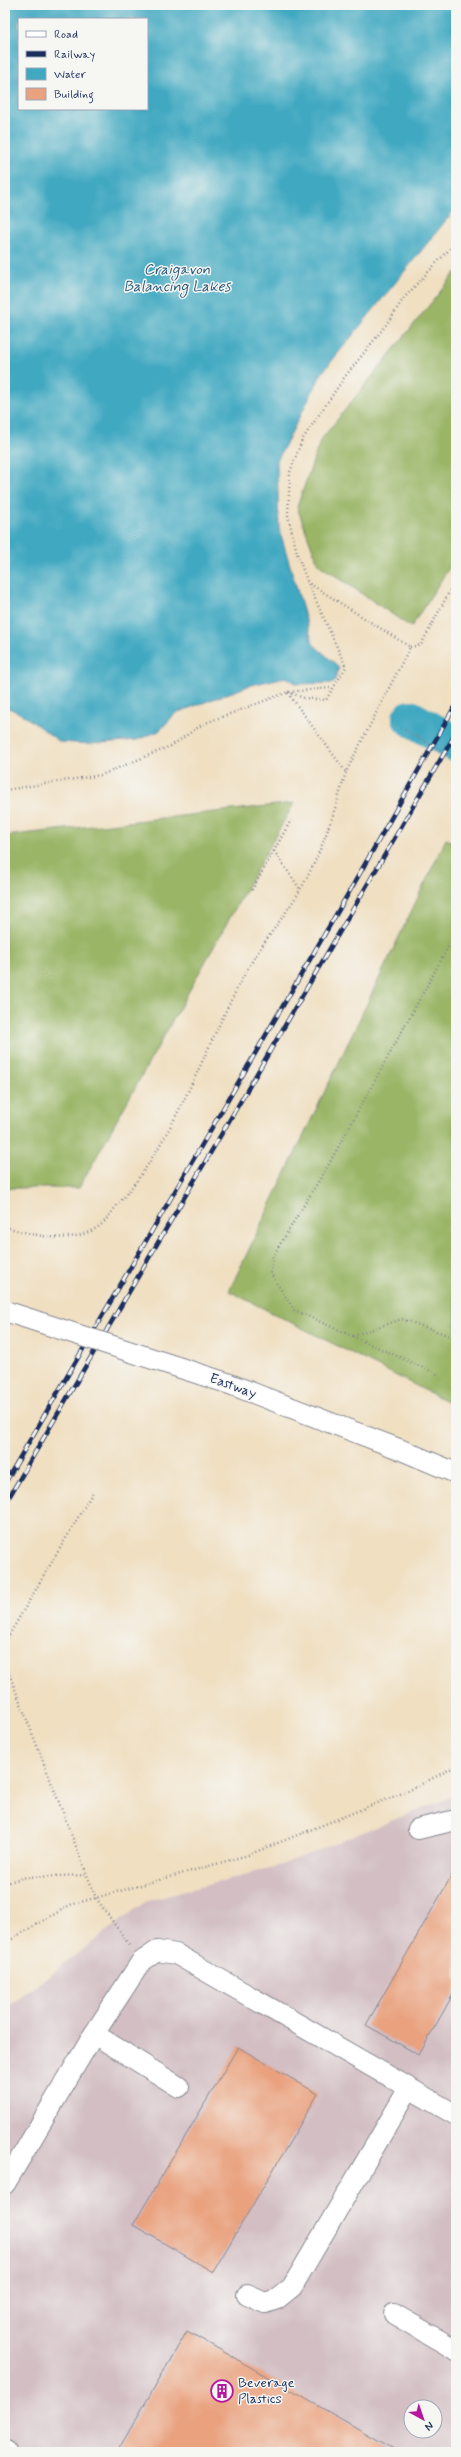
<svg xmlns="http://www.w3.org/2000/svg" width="461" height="2457" viewBox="0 0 461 2457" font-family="Mynerve,sans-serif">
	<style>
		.industrial { fill: #d2bec3; fill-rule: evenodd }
		.forest { fill: #9ab566; stroke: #5a7262 }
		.water { fill: #41a8c1; stroke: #2e6c90; fill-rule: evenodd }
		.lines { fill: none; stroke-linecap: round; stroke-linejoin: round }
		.river { stroke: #41a8c1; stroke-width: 36 }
		.building { fill: #e9a17e }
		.minor-casing { stroke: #868790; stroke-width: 22 }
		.path { stroke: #868790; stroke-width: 2.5; stroke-dasharray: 1 3; stroke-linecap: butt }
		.minor { stroke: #fff; stroke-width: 20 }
		.rail-casing { stroke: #1b2f5e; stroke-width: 4.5 }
		.rail { stroke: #f6f6f2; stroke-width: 3; stroke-dasharray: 9; stroke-linecap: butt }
		.minor-bridge-casing { stroke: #868790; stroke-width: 22; stroke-linecap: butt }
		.minor-bridge { stroke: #fff; stroke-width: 20 }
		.labels { text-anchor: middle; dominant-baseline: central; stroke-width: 3; stroke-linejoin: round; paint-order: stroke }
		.street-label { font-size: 14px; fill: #1b2f5e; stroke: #f6f6f2 }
		.poi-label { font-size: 14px; fill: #1b2f5e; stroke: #f6f6f2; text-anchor: start }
		.water-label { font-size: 15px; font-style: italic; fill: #285981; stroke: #f6f6f2 }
	</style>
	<rect width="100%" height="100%" fill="#f6f6f2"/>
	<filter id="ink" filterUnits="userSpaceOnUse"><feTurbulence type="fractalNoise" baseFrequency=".025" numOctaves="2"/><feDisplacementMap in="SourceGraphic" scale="8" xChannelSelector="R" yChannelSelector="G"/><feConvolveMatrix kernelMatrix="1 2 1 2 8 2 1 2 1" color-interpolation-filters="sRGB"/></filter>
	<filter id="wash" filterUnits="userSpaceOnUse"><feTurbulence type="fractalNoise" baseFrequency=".012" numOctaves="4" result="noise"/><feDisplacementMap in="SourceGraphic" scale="16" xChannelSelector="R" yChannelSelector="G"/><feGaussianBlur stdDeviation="0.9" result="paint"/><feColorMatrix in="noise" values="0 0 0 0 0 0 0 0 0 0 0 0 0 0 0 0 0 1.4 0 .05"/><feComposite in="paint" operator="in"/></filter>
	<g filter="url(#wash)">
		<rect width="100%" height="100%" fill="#f0dfc1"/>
		<path class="industrial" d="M456 1795V2452H5V2009L145 1902 281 1865ZM411 2407H435V2431H411Z"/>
		<g class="forest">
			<polygon points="456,272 456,557 411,627 318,564 297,507 320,441"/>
			<polygon points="294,803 79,1188 5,1188 5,836"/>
			<polygon points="446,839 456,843 456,1406 229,1291"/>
		</g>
		<path class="water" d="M5 5H456V208L322 373 277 461 279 528 313 644 339 667 334 683 297 684 286 677 251 685 176 713 159 731 137 740 90 744 60 742 23 715 5 706ZM19 19H147V109H19Z"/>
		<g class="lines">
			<polyline class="river" points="410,718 456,744"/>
		</g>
		<g id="blocks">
			<g class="building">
				<polygon points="456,1868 456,1989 419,2055 366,2025"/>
				<polygon points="238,2047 318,2094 213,2272 133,2225"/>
				<polygon points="187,2331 399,2452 117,2452"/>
			</g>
		</g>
	</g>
	<g filter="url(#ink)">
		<use href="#blocks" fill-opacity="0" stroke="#868790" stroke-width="1"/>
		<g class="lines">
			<g class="minor-casing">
				<g id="minor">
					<polyline points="227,1383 399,1449 456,1473"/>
					<polyline points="418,1829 456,1820"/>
					<polyline points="94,2034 179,2087"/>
					<polyline points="5,2184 94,2034 141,1962 157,1951 176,1954 456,2115"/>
					<polyline points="247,2295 265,2303 277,2299 292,2287 409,2088"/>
					<polyline points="394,2314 456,2350"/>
					<polyline points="5,2451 6,2452"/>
				</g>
			</g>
			<g class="path">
				<polyline points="410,647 421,645 456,579"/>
				<polyline points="288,692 304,698 326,700 346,667 307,581 297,553 288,515 290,472 302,440 344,378 386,325 404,298 456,242"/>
				<polyline points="288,693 346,772 410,647 307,582"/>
				<polyline points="405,730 456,760"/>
				<polyline points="5,790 101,775 171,746 203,724 288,692 330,688"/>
				<polyline points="274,851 300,889"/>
				<polyline points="252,890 291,820"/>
				<path d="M5 1227C35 1235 69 1246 98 1227 106 1222 112 1211 118 1204 178 1136 205 1043 250 965 265 939 285 916 300 890 322 853 334 813 346 772"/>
				<polyline points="353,1336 402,1319 456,1338"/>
				<polyline points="437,1374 294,1310 271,1274 273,1256 329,1164 456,933"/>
				<polyline points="5,1642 93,1492"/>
				<polyline points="5,1663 96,1898 130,1946"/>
				<polyline points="5,1883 26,1877 88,1875"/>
				<polyline points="5,1943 70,1905 248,1855 410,1790 456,1766"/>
			</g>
			<use href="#minor" class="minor"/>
			<g class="rail-casing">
				<g id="rail">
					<polyline points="5,1483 348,894 456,704"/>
					<polyline points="5,1504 456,733"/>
				</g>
			</g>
			<use href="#rail" class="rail"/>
			<g class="minor-bridge-casing">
				<polyline id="minor-bridge" points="8,1312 227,1383"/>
			</g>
			<use href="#minor-bridge" class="minor-bridge"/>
		</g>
	</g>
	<defs>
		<g id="building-ring" transform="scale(1.15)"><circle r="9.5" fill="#f6f6f2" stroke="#b5179e" stroke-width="1.5"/><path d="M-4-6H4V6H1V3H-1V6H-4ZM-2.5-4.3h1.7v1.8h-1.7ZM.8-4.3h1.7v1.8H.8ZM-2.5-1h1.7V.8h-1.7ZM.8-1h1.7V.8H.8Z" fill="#b5179e"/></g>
	</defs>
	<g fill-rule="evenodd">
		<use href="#building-ring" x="222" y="2391"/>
	</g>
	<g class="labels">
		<g class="street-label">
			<text transform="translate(233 1386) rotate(20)">Eastway</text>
		</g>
		<g class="poi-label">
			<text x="238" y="2383">Beverage<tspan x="238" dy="16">Plastics</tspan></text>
		</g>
		<g class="water-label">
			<text x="177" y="270">Craigavon<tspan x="177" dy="17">Balancing Lakes</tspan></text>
		</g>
	</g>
	<rect width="461" height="2457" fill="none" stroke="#f6f6f2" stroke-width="20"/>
	<rect x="18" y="18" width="130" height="92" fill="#f6f6f2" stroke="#9ea6b7"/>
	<rect x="26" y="31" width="20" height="6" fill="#ffffff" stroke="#9ea6b7"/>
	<text x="54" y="38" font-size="12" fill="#1b2f5e">Road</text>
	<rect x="26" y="51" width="20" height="6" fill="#1b2f5e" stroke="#9ea6b7"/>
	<text x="54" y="58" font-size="12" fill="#1b2f5e">Railway</text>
	<rect x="26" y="68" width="20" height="12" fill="#41a8c1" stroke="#9ea6b7"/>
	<text x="54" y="78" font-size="12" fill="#1b2f5e">Water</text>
	<rect x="26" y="88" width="20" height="12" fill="#e9a17e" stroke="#9ea6b7"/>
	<text x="54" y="98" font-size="12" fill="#1b2f5e">Building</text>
	<g transform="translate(423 2419) rotate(140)"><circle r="19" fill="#f6f6f2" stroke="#9ea6b7"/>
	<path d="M0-3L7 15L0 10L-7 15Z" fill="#b5179e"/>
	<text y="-6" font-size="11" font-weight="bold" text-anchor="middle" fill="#1b2f5e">N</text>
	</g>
</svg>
